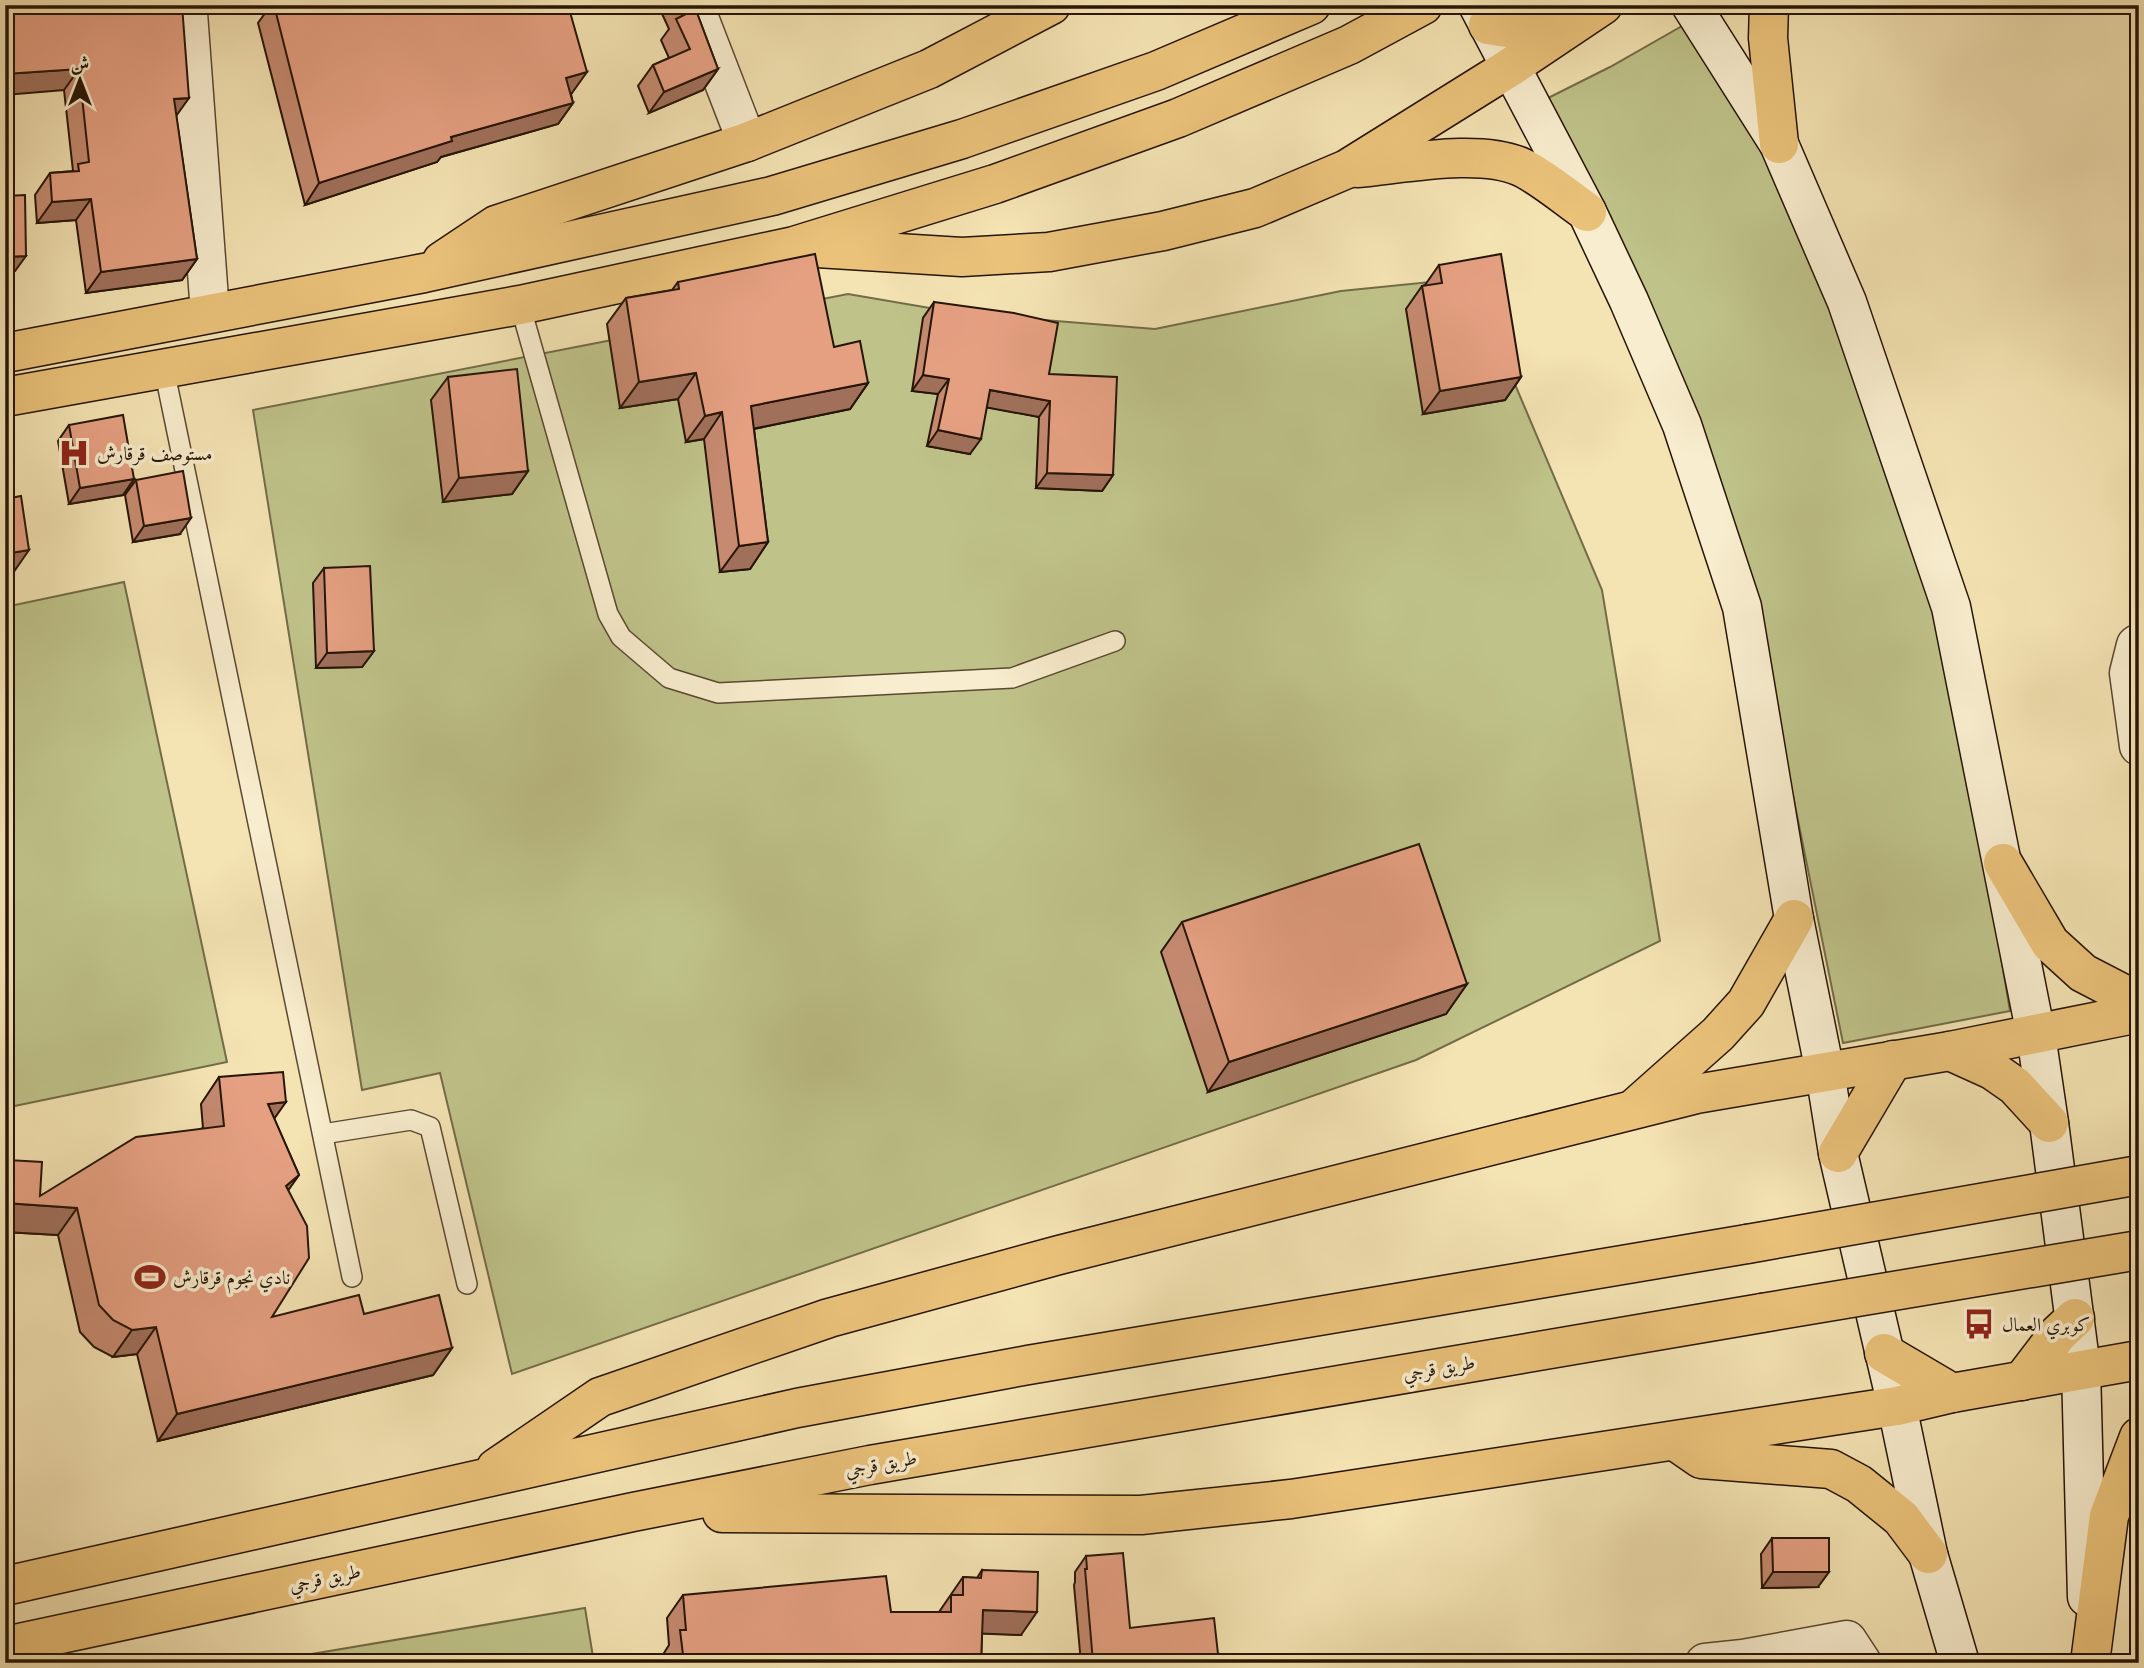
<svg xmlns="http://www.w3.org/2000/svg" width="2144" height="1668" viewBox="0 0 2144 1668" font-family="'Libre Caslon Text',Amiri,serif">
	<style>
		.green { fill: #bfc38a; stroke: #736c47; stroke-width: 2 }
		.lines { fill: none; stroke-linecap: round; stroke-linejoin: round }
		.lane-casing { stroke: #5a4830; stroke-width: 22 }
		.street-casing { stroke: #5a4830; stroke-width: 41 }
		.secondary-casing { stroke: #271504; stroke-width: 41 }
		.primary-casing { stroke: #271504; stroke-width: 41 }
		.highway-casing { stroke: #271504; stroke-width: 41 }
		.lane { stroke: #f8edce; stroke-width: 19 }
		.street { stroke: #f8edce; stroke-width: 38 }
		.secondary { stroke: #f8edce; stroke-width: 38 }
		.primary { stroke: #eac27a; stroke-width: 38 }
		.highway { stroke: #eac27a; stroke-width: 38 }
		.highway-bridge-casing { stroke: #271504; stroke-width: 41; stroke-linecap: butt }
		.highway-bridge { stroke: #eac27a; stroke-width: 38 }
		.wall { fill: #c58a70; stroke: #271504; stroke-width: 2 }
		.shaded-wall { fill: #a0705b; stroke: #271504; stroke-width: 2 }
		.building { fill: #e5a082; stroke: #271504; stroke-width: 2 }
		.labels { text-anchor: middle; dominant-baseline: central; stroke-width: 7; stroke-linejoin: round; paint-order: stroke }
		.poi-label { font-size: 19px; fill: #271504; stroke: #f8edce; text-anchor: start }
		.street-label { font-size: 19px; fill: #271504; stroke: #f8edce }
	</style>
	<rect width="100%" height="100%" fill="#f4e3b3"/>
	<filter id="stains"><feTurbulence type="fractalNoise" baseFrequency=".00286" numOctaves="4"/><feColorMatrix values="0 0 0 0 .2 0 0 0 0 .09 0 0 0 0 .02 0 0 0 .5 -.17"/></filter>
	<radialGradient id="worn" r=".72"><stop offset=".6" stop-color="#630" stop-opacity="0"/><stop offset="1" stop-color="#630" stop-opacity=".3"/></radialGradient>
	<g class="green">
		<polygon points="1689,22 1770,163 1810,244 1926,560 1982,844 2010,1011 1843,1043 1746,563 1544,100 1610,67"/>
		<polygon points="1470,278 1602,590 1660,941 1416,1060 512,1374 440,1073 362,1090 253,410 848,294 959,313 1155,329 1341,291"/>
		<polygon points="124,582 227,1062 5,1108 5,607"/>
		<polygon points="585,1608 594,1663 258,1663"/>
	</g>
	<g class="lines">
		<g class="lane-casing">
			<g id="lane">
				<polyline points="520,305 608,614 621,637 669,678 718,693 1012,678 1115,641"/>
				<polyline points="164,369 352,1277"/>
				<polyline points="323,1134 411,1120 430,1127 467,1284"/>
			</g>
		</g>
		<g class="street-casing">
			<g id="street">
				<polyline points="694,5 747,142"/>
				<polyline points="188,13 210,313"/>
				<polyline points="2139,643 2136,645 2129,673 2139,746"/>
				<polyline points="1705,1663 1743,1659 1847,1640 1862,1663"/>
			</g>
		</g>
		<g class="secondary-casing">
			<g id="secondary">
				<polyline points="1478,5 1587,212 1629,301 1682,425 1742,607 1794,919 1825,1072 1838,1153 1897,1406 1928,1554 1960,1663"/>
				<polyline points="1691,5 1779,144 1847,302 1951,607 2036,1035 2049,1123 2081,1369 2087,1597"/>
			</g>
		</g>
		<g class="primary-casing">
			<g id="primary">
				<polyline points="1769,5 1768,38 1779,144"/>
				<path d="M1488 25C1517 30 1541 34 1569 24"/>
				<path d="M1357 168C1403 164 1479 148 1521 167 1541 176 1568 199 1587 212"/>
				<polyline points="817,248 962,257 1049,252 1163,231 1255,208 1347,169 1509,68 1603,5"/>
				<polyline points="442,261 496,225 747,142 929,69 1051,5"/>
				<polyline points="5,353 424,273 772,196 962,139 1156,71 1311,5"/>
				<polyline points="5,397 520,305 794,246 995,184 1178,118 1349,45 1423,5"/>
			</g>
		</g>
		<g class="highway-casing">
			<g id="highway">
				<polyline points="2003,863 2050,943 2083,973 2139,1002"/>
				<polyline points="1950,1051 1992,1070 2015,1086 2049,1123"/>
				<polyline points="1637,1106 1718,1034 1746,1003 1794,919"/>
				<polyline points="1838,1153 1893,1060"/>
				<polyline points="1884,1353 1952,1393"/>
				<polyline points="2022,1381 2058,1334 2075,1318"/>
				<polyline points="1675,1441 1701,1459 1831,1469 1859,1484 1901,1518 1928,1554"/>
				<polyline points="496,1468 600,1397 829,1318 1059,1255 1696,1094 1950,1051 2139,1013"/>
				<polyline points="722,1513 1141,1515 1291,1499 1897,1406 1952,1393 2139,1360"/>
				<polyline points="5,1586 797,1408 1028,1365 1747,1244"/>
				<polyline points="5,1646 633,1512 870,1465 1762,1313"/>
				<polyline points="2090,1663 2109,1516 2139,1437"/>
			</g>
		</g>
		<use href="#lane" class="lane"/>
		<use href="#street" class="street"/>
		<use href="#secondary" class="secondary"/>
		<use href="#primary" class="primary"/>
		<use href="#highway" class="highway"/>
		<g class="highway-bridge-casing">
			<g id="highway-bridge">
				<polyline points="1747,1244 2139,1175"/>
				<polyline points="1762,1313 2139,1250"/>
			</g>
		</g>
		<use href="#highway-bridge" class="highway-bridge"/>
	</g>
	<g class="wall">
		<polygon points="5,5 176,115 197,259 182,280 86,293 76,220 37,223 35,195 50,173 73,171 64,90"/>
		<polygon points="271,5 568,5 572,93 571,94 573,103 558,124 441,157 437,162 305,205 258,23"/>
		<polygon points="658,5 694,5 718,69 703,90 649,113 638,86 653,65 669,58 661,40 669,29"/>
		<polygon points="1439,265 1521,377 1505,400 1423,414 1406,309 1422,286 1425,285"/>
		<polygon points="678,282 834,347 868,383 850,409 754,429 768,542 750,569 720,572 704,439 686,442 678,399 620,408 607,324 626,298 672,290"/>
		<polygon points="934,302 1049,374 1113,475 1102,491 1036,488 1039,417 987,407 970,454 927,446 938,394 912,391 923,318"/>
		<polygon points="448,377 528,471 512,494 443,502 431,400"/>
		<polygon points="69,425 134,479 123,495 69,504 58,441"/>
		<polygon points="136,480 180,534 133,542 125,495"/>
		<polygon points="324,568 374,651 362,667 316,668 313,583"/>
		<polygon points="1182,922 1467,984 1446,1014 1208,1092 1161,952"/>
		<polygon points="219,1077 274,1119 299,1175 288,1190 272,1317 364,1314 452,1348 433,1375 158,1441 137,1354 113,1357 94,1347 80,1332 58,1235 5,1232 5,1164 8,1160 40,1196 203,1128 201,1104"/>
		<polygon points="1772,1538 1818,1587 1762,1588 1761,1554"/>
		<polygon points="1086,1556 1130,1628 1212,1663 1081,1663 1074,1585 1075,1582 1075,1572"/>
		<polygon points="982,1570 1021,1635 982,1633 981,1663 665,1663 664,1653 669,1645 667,1618 683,1595 891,1612 939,1612 963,1577 977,1578"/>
	</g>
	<g class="shaded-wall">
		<polygon points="79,69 64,90 5,95 5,74"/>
		<polygon points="718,69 703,90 649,113 664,92"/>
		<polygon points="587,72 572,93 552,99 566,78"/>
		<polygon points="189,98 174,119 174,99"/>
		<polygon points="573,103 558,124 441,157 437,162 305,205 319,183 451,137"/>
		<polygon points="91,199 76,220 37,223 52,202"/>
		<polygon points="26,256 15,271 5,272 5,257"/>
		<polygon points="197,259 182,280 86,293 101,272"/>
		<polygon points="696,373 678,399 620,408 639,382"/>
		<polygon points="923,375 949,379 938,394 912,391"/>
		<polygon points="1521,377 1505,400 1423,414 1440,391"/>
		<polygon points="868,383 850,409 733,433 751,406"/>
		<polygon points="990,390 1050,401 1039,417 979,406"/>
		<polygon points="722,412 704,439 686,442 705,416"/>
		<polygon points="938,430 981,439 970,454 927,446"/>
		<polygon points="528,471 512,494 443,502 459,478"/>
		<polygon points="1047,473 1113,475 1102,491 1036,488"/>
		<polygon points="134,479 123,495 69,504 80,488"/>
		<polygon points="191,518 180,534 133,542 144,526"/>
		<polygon points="768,542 750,569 720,572 739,546"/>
		<polygon points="29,550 13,573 5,574 5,554"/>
		<polygon points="374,651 362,667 316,668 327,653"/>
		<polygon points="1467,984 1446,1014 1208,1092 1229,1062"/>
		<polygon points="286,1102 267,1129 268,1104"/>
		<polygon points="299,1175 280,1202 286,1186"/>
		<polygon points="5,1203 77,1208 58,1235 5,1232"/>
		<polygon points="156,1327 137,1354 113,1357 132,1330"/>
		<polygon points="452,1348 433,1375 158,1441 177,1414"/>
		<polygon points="1773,1572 1829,1572 1818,1587 1762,1588"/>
		<polygon points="983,1610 1037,1612 1021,1635 967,1633"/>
		<polygon points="1218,1654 1212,1663 1151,1663 1152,1661"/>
		<polygon points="1151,1657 1147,1663 1093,1663"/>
	</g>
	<g class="building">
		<polygon points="5,5 182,5 189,98 174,99 197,259 101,272 91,199 52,202 50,173 79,171 78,164 89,162 79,69 5,74"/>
		<polygon points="274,5 568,5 587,72 566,78 573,103 451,137 452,141 319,183"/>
		<polygon points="682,5 694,5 718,69 664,92 653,65 690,49 676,19 686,14"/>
		<polygon points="25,195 26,256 5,257 5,196"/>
		<polygon points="815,254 834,347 860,341 868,383 751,406 768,542 739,546 722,412 705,416 696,373 639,382 626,298 679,289 678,282"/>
		<polygon points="1501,254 1521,377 1440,391 1422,286 1442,283 1439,265"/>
		<polygon points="934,302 1014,313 1058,323 1049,374 1117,377 1113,475 1047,473 1050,401 990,390 981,439 938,430 949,379 923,375"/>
		<polygon points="517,369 528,471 459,478 448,377"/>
		<polygon points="123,415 134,479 80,488 69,425"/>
		<polygon points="183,471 191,518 144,526 136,480"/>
		<polygon points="21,496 29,550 5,554 5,499"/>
		<polygon points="370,566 374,651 327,653 324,568"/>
		<polygon points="1419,844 1467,984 1229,1062 1182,922"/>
		<polygon points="283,1072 286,1102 268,1104 299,1175 286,1186 307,1226 309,1258 272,1317 359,1295 364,1314 439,1295 452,1348 177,1414 156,1327 132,1330 113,1320 99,1305 77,1208 5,1203 8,1160 42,1162 40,1196 136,1137 224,1126 219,1077"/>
		<polygon points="1772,1538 1829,1538 1829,1572 1773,1572"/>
		<polygon points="1123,1553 1130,1628 1214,1618 1218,1654 1152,1661 1151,1657 1093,1662 1085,1569 1087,1569 1086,1556"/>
		<polygon points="982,1570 1038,1572 1037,1612 983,1610 981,1663 684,1663 680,1630 686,1630 683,1595 886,1576 891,1612 951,1612 951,1595 963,1595 963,1577 981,1578"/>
	</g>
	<defs>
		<g id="hospital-bare" transform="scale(2.415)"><path d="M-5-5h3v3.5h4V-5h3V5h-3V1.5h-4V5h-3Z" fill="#8f2418" stroke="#f8edce" stroke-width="2.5" paint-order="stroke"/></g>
		<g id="stadium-bare" transform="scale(2.415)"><path d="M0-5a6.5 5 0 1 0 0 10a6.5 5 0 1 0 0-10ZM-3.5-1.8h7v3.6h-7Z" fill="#8f2418" stroke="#f8edce" stroke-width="2.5" paint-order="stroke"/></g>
		<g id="bus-bare" transform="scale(2.415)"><path d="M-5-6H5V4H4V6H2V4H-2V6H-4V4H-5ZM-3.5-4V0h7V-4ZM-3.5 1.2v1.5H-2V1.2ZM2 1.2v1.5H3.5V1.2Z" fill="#8f2418" stroke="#f8edce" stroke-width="2.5" paint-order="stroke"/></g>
	</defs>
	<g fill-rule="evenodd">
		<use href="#hospital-bare" x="74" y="453"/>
		<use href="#stadium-bare" x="150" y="1277"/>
		<use href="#bus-bare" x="1979" y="1324"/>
	</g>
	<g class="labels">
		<g class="poi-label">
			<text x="97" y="453">مستوصف قرقارش</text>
			<text x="173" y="1277">نادي نجوم قرقارش</text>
			<text x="2002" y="1324">كوبري العمال</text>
		</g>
		<g class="street-label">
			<text transform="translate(1439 1368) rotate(-10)">طريق قرجي</text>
			<text transform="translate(881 1464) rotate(-11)">طريق قرجي</text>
			<text transform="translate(325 1578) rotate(-12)">طريق قرجي</text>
		</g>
	</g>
	<rect width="2144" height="1668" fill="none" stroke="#f4e3b3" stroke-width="28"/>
	<rect x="7" y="7" width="2130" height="1654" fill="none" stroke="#271504" stroke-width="3.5"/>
	<rect x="14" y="14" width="2116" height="1640" fill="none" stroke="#271504" stroke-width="2"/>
	<g transform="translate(80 80)" stroke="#f8edce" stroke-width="5" paint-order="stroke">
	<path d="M0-5L12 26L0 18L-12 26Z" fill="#271504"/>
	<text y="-10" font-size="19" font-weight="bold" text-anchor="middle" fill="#271504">ش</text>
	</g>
	<rect width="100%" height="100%" filter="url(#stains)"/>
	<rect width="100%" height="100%" fill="url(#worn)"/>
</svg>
